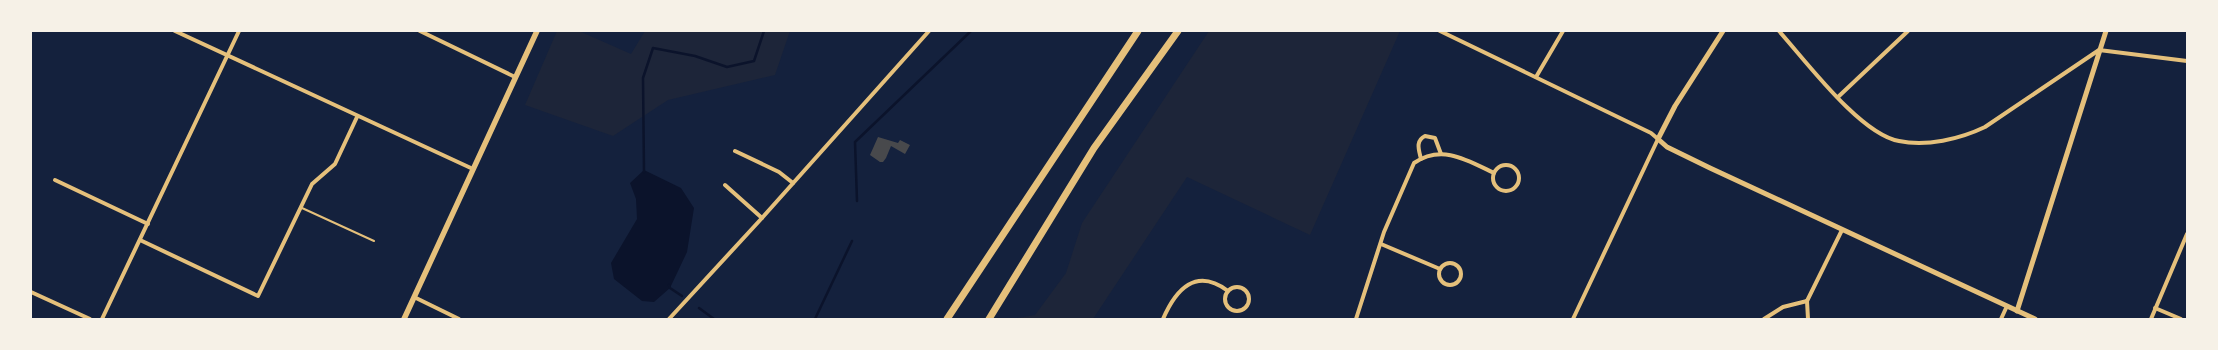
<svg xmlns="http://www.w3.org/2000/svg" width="2218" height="350" viewBox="0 0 2218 350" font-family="Arial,sans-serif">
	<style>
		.green { fill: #1d2539 }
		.water { fill: #0b132b }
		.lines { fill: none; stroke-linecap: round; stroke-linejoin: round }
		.stream { stroke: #0b132b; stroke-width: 2.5 }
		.building { fill: #48494c }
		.service { stroke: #e5c07b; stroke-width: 2 }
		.minor { stroke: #e5c07b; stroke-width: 4 }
		.tertiary { stroke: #e5c07b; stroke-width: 5 }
		.secondary { stroke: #e5c07b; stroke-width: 5.5 }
		.motorway { stroke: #e5c07b; stroke-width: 7 }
	</style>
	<rect width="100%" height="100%" fill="#14213d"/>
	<g class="green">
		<polygon points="557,31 579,31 631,54 645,31 790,31 775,75 668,100 613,136 525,105"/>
		<polygon points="1209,31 1400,31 1310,235 1187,177 1093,319 1012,319 1035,315 1066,273 1082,223"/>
	</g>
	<polygon class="water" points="644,170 681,188 694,208 687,252 670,288 654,302 642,301 614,279 611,263 637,219 636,199 630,183"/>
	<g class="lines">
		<g class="stream">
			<polyline points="644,172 643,78 653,48 695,56 727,67 754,61 764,31"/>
			<polyline points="857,201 855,142 971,31"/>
			<polyline points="669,285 670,288 682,296"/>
			<polyline points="699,308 714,319"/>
			<polyline points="815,319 852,241"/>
		</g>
	</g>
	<polygon class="building" points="878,137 898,143 900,140 910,145 905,154 891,146 886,158 883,162 880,162 870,155"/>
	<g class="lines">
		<polyline class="service" points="302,208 374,241"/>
		<g class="minor">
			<polyline points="175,31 473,169"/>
			<polyline points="420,31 515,77"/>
			<polyline points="1440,31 1651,133 1658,139 1573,319"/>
			<path d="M1779 31C1806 61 1860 134 1899 141 1926 147 1960 139 1985 127L2099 50 2187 61"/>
			<polyline points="1536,77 1563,31"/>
			<polyline points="1838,97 1908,31"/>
			<polyline points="735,151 779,172 793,183"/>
			<path d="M1421 159C1419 150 1415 141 1425 136L1435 138 1441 154"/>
			<circle cx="1506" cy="178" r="13"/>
			<polyline points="55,180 148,224"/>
			<polyline points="725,185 762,218"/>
			<polyline points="140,240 258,296 312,184 335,164 357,117"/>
			<polyline points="1381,244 1440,269"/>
			<circle cx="1450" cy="274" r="11"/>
			<circle cx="1237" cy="299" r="12"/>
			<polyline points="31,292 90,319"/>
			<polyline points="414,297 459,319"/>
			<polyline points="1807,301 1842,230"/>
			<polyline points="1807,301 1808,319"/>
			<polyline points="2155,308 2181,319"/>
			<polyline points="102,319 239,31"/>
			<polyline points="669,319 762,218 929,31"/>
			<path d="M1163 319C1176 289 1196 267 1228 291"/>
			<path d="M1356 319 1384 232 1414 163C1442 144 1467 160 1494 173"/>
			<polyline points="1764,319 1783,307 1807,301"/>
			<polyline points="2001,319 2007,306"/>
			<polyline points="2151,319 2187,234"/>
		</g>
		<g class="tertiary">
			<polyline points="1723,31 1675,106 1658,139 1667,147 1710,168 2035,319"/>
			<polyline points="2017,311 2106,31"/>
		</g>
		<polyline class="secondary" points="404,319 537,31"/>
		<g class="motorway">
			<polyline points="947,319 1138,31"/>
			<polyline points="989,319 1094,148 1178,31"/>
		</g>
	</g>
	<rect width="2218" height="350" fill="none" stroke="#f6f1e7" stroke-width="64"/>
</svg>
